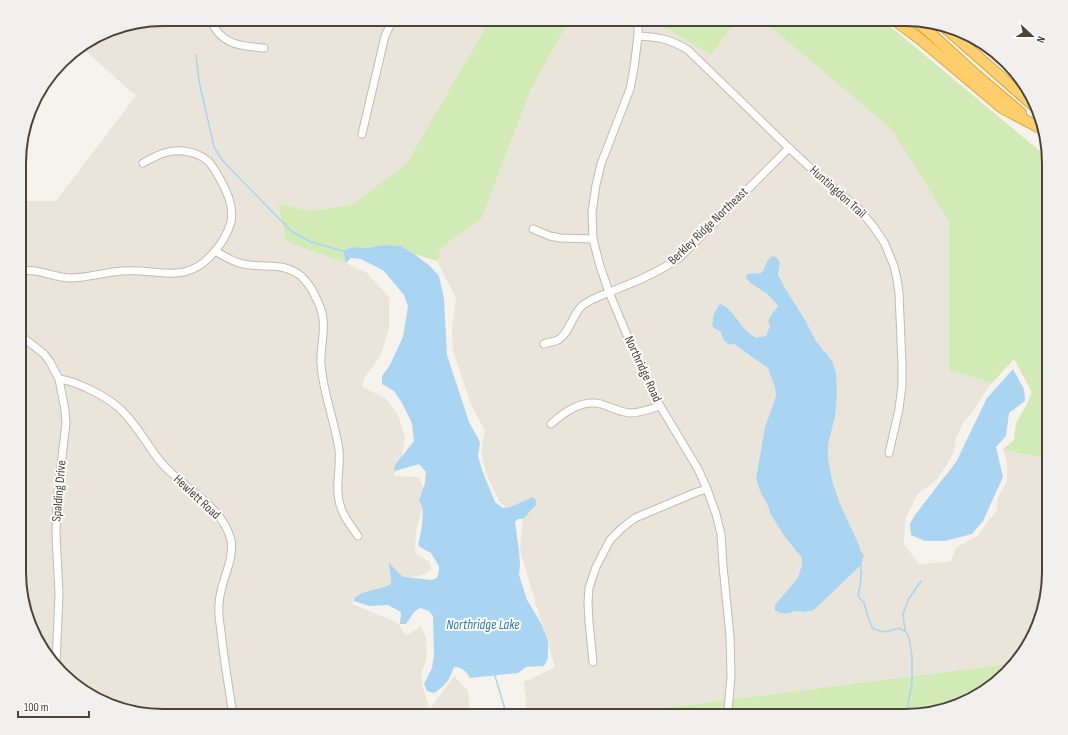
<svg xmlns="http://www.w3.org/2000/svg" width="1068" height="735" viewBox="0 0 1068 735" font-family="'Sofia Sans Condensed',sans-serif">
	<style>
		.residential { fill: #eae5da; fill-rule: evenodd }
		.green { fill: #d2eab5 }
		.water { fill: #a9d4f2 }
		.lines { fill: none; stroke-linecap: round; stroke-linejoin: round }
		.stream { stroke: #a9d4f2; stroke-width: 1.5 }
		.minor-casing { stroke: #c2bbae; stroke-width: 9 }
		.highway-casing { stroke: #e0a43c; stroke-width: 12 }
		.minor { stroke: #fff; stroke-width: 7 }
		.highway { stroke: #ffcf6e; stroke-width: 10 }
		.labels { text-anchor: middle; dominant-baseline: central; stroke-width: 4; stroke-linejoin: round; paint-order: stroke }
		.street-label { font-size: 13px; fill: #4b4439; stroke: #fff }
		.water-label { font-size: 14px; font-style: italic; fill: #2e7ab2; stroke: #fff }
		.rim { fill: none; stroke: #4b4439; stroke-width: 2 }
	</style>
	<rect width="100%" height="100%" fill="#f6f3ec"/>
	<g class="residential">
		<polygon points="163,19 486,19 483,32 425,131 407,163 351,205 309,211 278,203 286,242 346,263 367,273 389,297 389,328 380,357 364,378 362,387 385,398 397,413 405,437 402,458 393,476 419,477 423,489 422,508 416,530 415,554 430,562 431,569 426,574 413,577 404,582 357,595 352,604 398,623 406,636 421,626 426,637 427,651 426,660 421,673 423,689 430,709 454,676 468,691 470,716 153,716 116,708 75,686 38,644 20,591 20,205 26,201 56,201 136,96 81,47 108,30"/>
		<path d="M570 19H650L711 55 738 19H761L892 130 950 221 949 370 992 383 985 392 973 411 964 421 956 438 954 452 946 466 937 479 917 495 905 520 904 544 919 564 950 562 956 548 977 536 997 510 998 498 1007 481V462L1003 449 1032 456 1049 458V582L1041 619 1019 660 1015 663 602 716H527L524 682 555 667 520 551 523 519 500 503 486 473 481 452 485 431 471 405 453 351 452 328 456 298 437 261 441 248 482 218 531 89ZM768 260 780 262 778 275 785 288 805 320 816 341 824 350 837 396 835 417 828 444V459L832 480 840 504 859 545 861 552V565L815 609 809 612H802L795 611 791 613 790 590 798 578 800 574 802 565V558L785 537 771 515 756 478 765 427 776 396 775 387 773 383 772 377 768 368 763 364 734 344 723 339 721 332H747L753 337 757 338 759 337 766 336 770 326 768 322 770 317 778 306 772 299 761 289 748 282 747 274 761 273 763 271Z"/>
	</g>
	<g class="green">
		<polygon points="486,19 570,19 531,89 482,218 441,248 437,261 414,254 401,246 383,245 367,248 352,247 343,251 346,263 286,242 278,203 309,211 351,205 407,163 425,131 483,32"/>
		<polygon points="650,19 738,19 711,55"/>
		<polygon points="761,19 873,19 891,27 1047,157 1049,160 1049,243 1046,248 1049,288 1049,458 1032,456 1003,449 1014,440 1016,423 1027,404 1032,392 1014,359 992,383 949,370 949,221 892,130"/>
		<polygon points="971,37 993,49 1025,86 989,52"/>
		<polygon points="1015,663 969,701 906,716 602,716"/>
	</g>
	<g class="water">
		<path d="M383 245 401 246 414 254 430 266 439 276 444 299 447 355 469 422 480 442 478 456 482 470 495 502 503 508 511 507 532 497 536 500V505L523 519H518L515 522 519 551 520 565 519 575 527 600 541 623 548 641V658L544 666 526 667 518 673 470 678C466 671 462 667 454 667 449 681 446 685 434 693L427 691 424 684 432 668 434 655 433 616 429 611 420 608 414 612 406 624H400L401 612 388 605 369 606 354 601 355 597C365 590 378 590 390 585 393 576 389 572 389 563L403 577 432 580 437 578 439 571V566L431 553 420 547 418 544C421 537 424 513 422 506 421 504 420 502 419 500L425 483 426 472 419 464 395 471 394 470 395 465 414 441 412 423 402 403 394 391 382 384V376L390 365 403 337 408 306 404 295 384 271 361 259 351 258 346 263 343 251 352 247 367 248Z"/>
		<path d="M773 256 776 257 780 262 778 275 785 288 805 320 816 341 832 361 836 374 837 396 835 417 828 444V459L832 480 840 504 859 545 861 552 864 555 861 565 815 609C808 613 802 612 795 611 788 614 781 615 775 610V605L798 578 802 565V558L785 537 771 515 767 504 760 491 756 478 765 427 776 396 775 387 768 368 734 344C725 346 723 339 721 332L714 328 712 325 714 314 718 306 721 304C736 311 741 332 757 338L759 337 766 336 770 326 768 322 770 317 778 306C773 300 768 294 761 290 756 286 750 284 746 278L747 274 761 273 763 271 768 260Z"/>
		<polygon points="1013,369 1024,389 1025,401 1009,413 1006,436 996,447 1003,477 983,521 972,534 945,541 925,541 911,535 910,524 915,515 956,462 987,398"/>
	</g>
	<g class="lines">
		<g class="stream">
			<polyline points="196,55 199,81 214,147 222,160 292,232 311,242 343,251"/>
			<polyline points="861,565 861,579 858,596 864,603 868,617 873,629 885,632 899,628 906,632 909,638 912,656 912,683 906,714 905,716"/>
			<polyline points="905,631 903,614 908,600 921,581"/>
			<polyline points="495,676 507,716"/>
		</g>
		<g class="minor-casing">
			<g id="minor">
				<path d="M210 19C221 45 239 46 264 48"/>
				<polyline points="638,19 638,36 634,68 630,89 601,164 596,185 592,212 593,239 600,266 609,292 632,347 656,399 698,469 707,489 716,514 721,534 723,566 730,636 731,676 728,711 729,716"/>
				<path d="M638 36C659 37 670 39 688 50L789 148 817 174 860 210 873 226 884 242 894 266 897 279 899 293 902 364V385L899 409 889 453"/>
				<polyline points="362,134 385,36 393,19"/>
				<polyline points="533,229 550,236 560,238 593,239"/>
				<path d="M215 251C224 256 233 262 243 264 265 269 282 261 301 276 307 282 312 288 315 296 319 303 322 310 323 319 325 334 320 349 321 364 323 394 335 421 339 450 341 469 334 489 341 508 344 518 352 527 358 536"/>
				<path d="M20 271C39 268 53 278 71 278 88 278 105 272 122 271 160 268 186 287 215 251 222 243 228 232 231 222 234 206 227 192 220 179 216 172 213 166 208 161 201 155 192 152 183 151 168 149 156 156 143 163"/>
				<polyline points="20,335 44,354 50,362 59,379 65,410 66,423 57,499 56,535 59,594 56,664"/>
				<path d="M544 344C548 342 554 342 558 340 570 333 572 314 583 305 594 297 609 293 622 287 643 279 660 271 679 258L789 148"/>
				<path d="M59 379C76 381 106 396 119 408 135 422 146 443 159 460 181 488 222 504 231 540 235 561 219 583 219 605 218 614 220 623 221 632 224 660 229 688 233 716"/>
				<path d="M551 424C564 412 582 399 601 404 611 407 619 412 630 413 641 413 650 409 660 406"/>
				<polyline points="593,662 589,622 588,602 589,588 596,567 610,540 622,528 635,518 697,492 707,489"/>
			</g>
		</g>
		<g class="highway-casing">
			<g id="highway">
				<polyline points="893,19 920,39 1002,108 1040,128"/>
				<polyline points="916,20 974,73 1021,113"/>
				<polyline points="942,25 1034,106"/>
			</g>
		</g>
		<use href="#minor" class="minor"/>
		<use href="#highway" class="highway"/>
	</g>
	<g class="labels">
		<g class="street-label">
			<text transform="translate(838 192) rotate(42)">Huntingdon Trail</text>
			<text transform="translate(708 226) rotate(-44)">Berkley Ridge Northeast</text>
			<text transform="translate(643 369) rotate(65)">Northridge Road</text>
			<text transform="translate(59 491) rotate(-85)">Spalding Drive</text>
			<text transform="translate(197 497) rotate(43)">Hewlett Road</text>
		</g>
		<g class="water-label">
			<text x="483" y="624">Northridge Lake</text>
		</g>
	</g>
	<path d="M0 0H1068V735H0ZM163 26H905A137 137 0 0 1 1042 163V572A137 137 0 0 1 905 709H163A137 137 0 0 1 26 572V163A137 137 0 0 1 163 26Z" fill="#f1f0ef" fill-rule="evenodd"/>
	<path class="rim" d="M163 26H905A137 137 0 0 1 1042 163V572A137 137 0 0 1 905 709H163A137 137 0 0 1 26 572V163A137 137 0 0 1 163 26Z"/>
	<g transform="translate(1032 36) rotate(112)" stroke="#ffffff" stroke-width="3" paint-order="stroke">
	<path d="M0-3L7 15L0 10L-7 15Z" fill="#4b4439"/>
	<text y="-6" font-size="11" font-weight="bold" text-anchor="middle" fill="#4b4439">N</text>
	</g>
	<path d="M18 711v6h71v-6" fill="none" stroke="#4b4439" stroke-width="2"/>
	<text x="24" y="711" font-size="12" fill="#4b4439" stroke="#ffffff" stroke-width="3" paint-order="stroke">100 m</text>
</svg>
